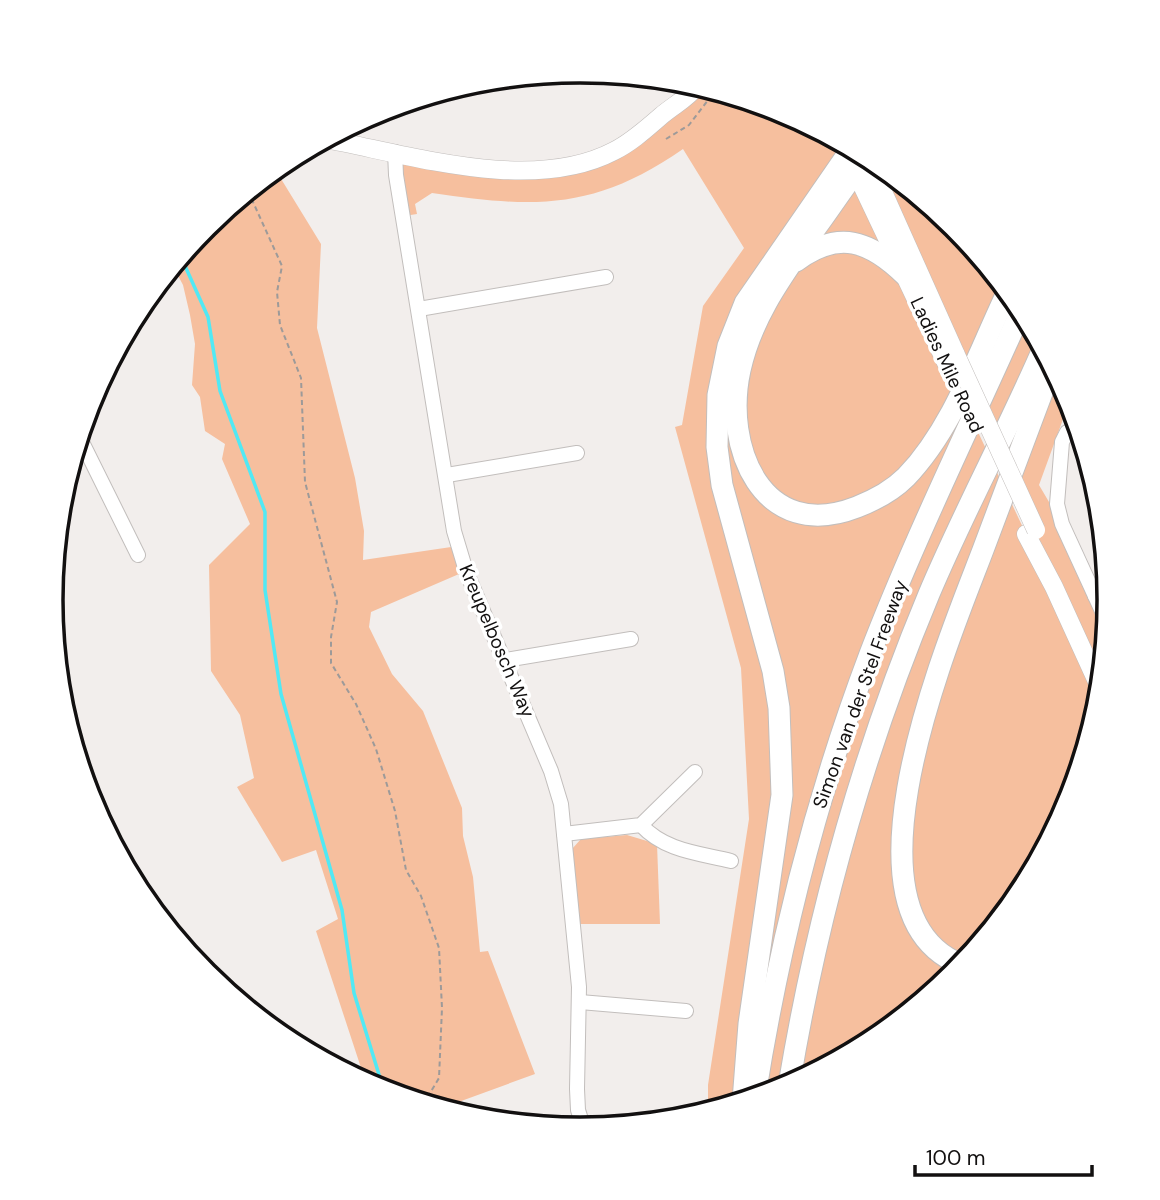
<svg xmlns="http://www.w3.org/2000/svg" width="1160" height="1200" viewBox="0 0 1160 1200" font-family="'DM Sans',sans-serif">
	<style>
		.green { fill: #f6bf9e }
		.lines { fill: none; stroke-linecap: round; stroke-linejoin: round }
		.stream { stroke: #51e9f4; stroke-width: 3.5 }
		.minor-casing { stroke: #c2bebc; stroke-width: 16 }
		.major-casing { stroke: #c2bebc; stroke-width: 19 }
		.highway-casing { stroke: #c2bebc; stroke-width: 23 }
		.path { stroke: #9d9a99; stroke-width: 2; stroke-dasharray: 5 3.5; stroke-linecap: butt }
		.minor { stroke: #fff; stroke-width: 14 }
		.major { stroke: #fff; stroke-width: 18 }
		.highway { stroke: #fff; stroke-width: 21 }
		.major-bridge-casing { stroke: #c2bebc; stroke-width: 19; stroke-linecap: butt }
		.major-bridge { stroke: #fff; stroke-width: 18 }
		.labels { text-anchor: middle; dominant-baseline: central; stroke-width: 7; stroke-linejoin: round; paint-order: stroke }
		.street-label { font-size: 19px; fill: #121010; stroke: #fff }
		.rim { fill: none; stroke: #121010; stroke-width: 3.5 }
	</style>
	<rect width="100%" height="100%" fill="#f2eeec"/>
	<g class="green">
		<path d="M698 85 783 111 842 143 1026 534 1053 581 1036 530 874 160 955 226 1020 306 1070 400 1039 485 1062 524 1107 622 1099 704 1069 803 1020 894 954 975 874 1040 782 1089 708 1112V1085L749 819 741 668 675 427 682 425 703 306 744 248 683 149C594 211 534 208 432 193L415 204 417 214 404 216 395 152 480 167 591 160Z"/>
		<polygon points="275,169 321,244 317,328 355,478 364,531 363,560 458,546 466,571 371,612 369,627 392,674 423,711 462,808 463,836 473,877 480,952 488,951 535,1074 442,1108 366,1083 316,931 338,919 316,850 282,862 237,787 254,778 240,715 211,671 209,565 250,524 222,459 225,444 205,431 200,397 192,385 195,344 190,315 183,285 173,266 206,225"/>
		<polygon points="627,835 657,844 660,924 578,924 572,849 581,839"/>
	</g>
	<g class="lines">
		<polyline class="stream" points="181,257 208,317 220,391 265,512 265,590 281,694 342,910 354,993 384,1091"/>
		<g class="minor-casing">
			<g id="minor">
				<polyline points="395,152 396,175 454,531 466,571 551,771 561,804 579,987 577,1089 578,1110 584,1129"/>
				<polyline points="419,309 606,277"/>
				<polyline points="1078,427 1067,432 1062,442 1057,504 1062,524 1107,622"/>
				<polyline points="79,436 138,555"/>
				<polyline points="447,475 577,453"/>
				<polyline points="1095,596 1108,589"/>
				<polyline points="506,660 631,639"/>
				<polyline points="57,661 76,746 97,814"/>
				<path d="M641 825C665 851 698 853 731 861"/>
				<polyline points="564,834 641,825 695,772"/>
				<polyline points="580,1002 686,1011"/>
			</g>
		</g>
		<g class="major-casing">
			<g id="major">
				<path d="M325 139C411 155 532 194 614 151 632 142 647 128 661 116 675 104 686 100 698 85"/>
				<polyline points="842,143 949,369"/>
				<polyline points="867,156 956,355"/>
				<polyline points="1026,534 1054,587 1100,688"/>
			</g>
		</g>
		<g class="highway-casing">
			<g id="highway">
				<path d="M867 157C849 179 834 203 817 226 785 272 752 315 740 370 723 447 762 544 857 507 875 500 892 491 906 477 954 427 978 353 1008 291"/>
				<path d="M796 261C839 229 870 241 905 275"/>
				<path d="M962 965C831 914 950 637 983 550 1006 488 1029 427 1052 366"/>
				<path d="M789 1085C817 916 863 752 929 594 964 511 1007 432 1043 349"/>
				<path d="M755 1095C779 945 816 797 870 654 915 537 971 424 1022 309"/>
				<polyline points="743,1101 749,1024 782,795 779,708 773,671 722,485 717,447 718,395 728,346 745,303 852,148"/>
			</g>
		</g>
		<g class="path">
			<polyline points="666,139 689,125 715,91"/>
			<polyline points="248,191 282,266 277,292 280,325 301,378 305,482 337,602 331,637 331,663 356,704 376,749 395,811 406,870 421,896 439,948 442,1008 439,1078 424,1103"/>
		</g>
		<use href="#minor" class="minor"/>
		<use href="#major" class="major"/>
		<use href="#highway" class="highway"/>
		<g class="major-bridge-casing">
			<polyline id="major-bridge" points="956,355 1036,530"/>
		</g>
		<use href="#major-bridge" class="major-bridge"/>
	</g>
	<g class="labels">
		<g class="street-label">
			<text transform="translate(947 365) rotate(65)">Ladies Mile Road</text>
			<text transform="translate(497 641) rotate(67)">Kreupelbosch Way</text>
			<text transform="translate(860 694) rotate(-70)">Simon van der Stel Freeway</text>
		</g>
	</g>
	<path d="M0 0H1160V1200H0ZM63 600a517 517 0 1 1 1034 0a517 517 0 1 1-1034 0Z" fill="#fff" fill-rule="evenodd"/>
	<path class="rim" d="M63 600a517 517 0 1 1 1034 0a517 517 0 1 1-1034 0Z"/>
	<path d="M915 1165v10h177v-10" fill="none" stroke="#121010" stroke-width="3.5"/>
	<text x="926" y="1165" font-size="21" fill="#121010" stroke="#ffffff" stroke-width="5" paint-order="stroke">100 m</text>
</svg>
